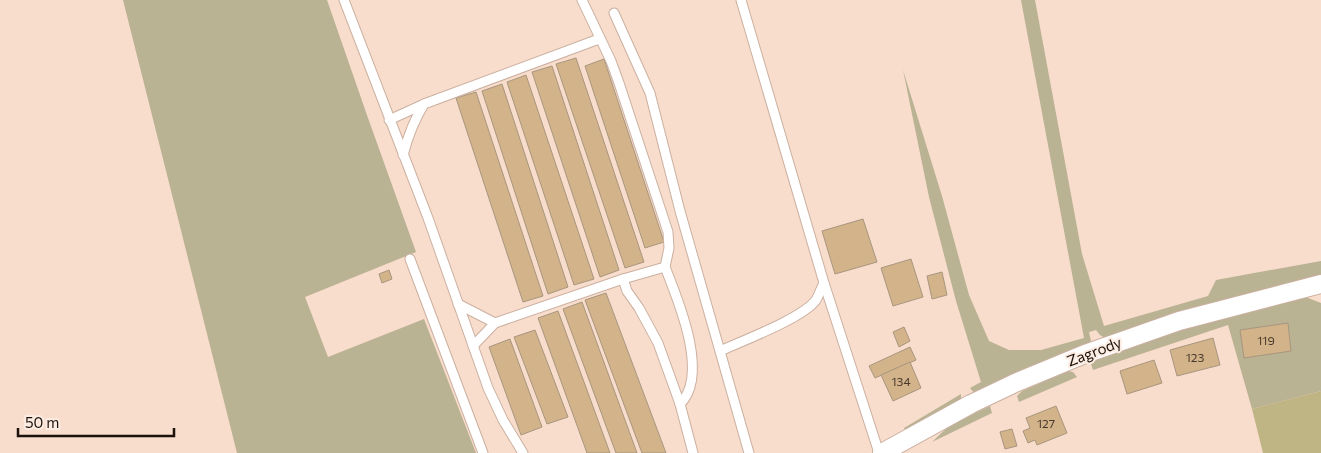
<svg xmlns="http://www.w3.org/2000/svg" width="1321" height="453" viewBox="0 0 1321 453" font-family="Commissioner,sans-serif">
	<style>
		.green { fill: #b9b293 }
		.forest { fill: #bfb484 }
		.building { fill: #d2b38a; stroke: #a8967f }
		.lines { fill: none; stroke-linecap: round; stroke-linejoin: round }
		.lane-casing { stroke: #cbb0a0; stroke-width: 11 }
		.street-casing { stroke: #cbb0a0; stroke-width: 20 }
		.lane { stroke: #fff; stroke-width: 9 }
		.street { stroke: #fff; stroke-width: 18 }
		.labels { text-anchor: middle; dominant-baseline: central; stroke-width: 4; stroke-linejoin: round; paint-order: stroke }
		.number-label { font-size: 12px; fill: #493a2c }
		.street-label { font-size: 15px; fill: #1b120c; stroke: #fdece2 }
	</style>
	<rect width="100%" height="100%" fill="#f8dccc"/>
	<g class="green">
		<polygon points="123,0 327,0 368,118 416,252 305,297 328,357 424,319 476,453 237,453"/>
		<polygon points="1021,0 1035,0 1082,254 1104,326 1208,296 1216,280 1321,261 1321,277 1105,338 1100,335 1096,330 1089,332 1091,341 1088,344 975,394 970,388 981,382 956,301 929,197 903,70 942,196 969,295 989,341 1009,350 1041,350 1084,338"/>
		<polygon points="1303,296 1321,303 1321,391 1252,409 1228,325 1093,370 1091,364 1093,361 1110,352 1176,328 1226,318"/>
		<polygon points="1068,371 1073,372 1077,377 1019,402 1017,396 1022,391"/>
		<polygon points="961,394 961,400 906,431 904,428"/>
		<polygon points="990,406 992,413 932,442 951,424"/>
	</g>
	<polygon class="forest" points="1321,391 1321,453 1263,453 1252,409"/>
	<g class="building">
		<polygon points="576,58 644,262 625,268 556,64"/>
		<polygon points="604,59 664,242 645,248 585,66"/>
		<polygon points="552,66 619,270 600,277 532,72"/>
		<polygon points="526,75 594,279 574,285 507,82"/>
		<polygon points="502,84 568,287 548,294 482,91"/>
		<polygon points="476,92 543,296 523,302 456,98"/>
		<polygon points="863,219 877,262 835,274 822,231"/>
		<polygon points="911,259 923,297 893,306 881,268"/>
		<polygon points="389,270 392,279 382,283 379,274"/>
		<polygon points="942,272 947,295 932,299 927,276"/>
		<polygon points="606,293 666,453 642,453 585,300"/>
		<polygon points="582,302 637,453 616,453 563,309"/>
		<polygon points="558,311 610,453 587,453 538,318"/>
		<polygon points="1288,323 1291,351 1244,358 1240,330"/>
		<polygon points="904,327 910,341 899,347 893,332"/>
		<polygon points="535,330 568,417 547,424 514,337"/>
		<polygon points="1213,338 1220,365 1177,376 1170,350"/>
		<polygon points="510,339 542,427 521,435 489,347"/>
		<polygon points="910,347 916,360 875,378 869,366"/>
		<polygon points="1154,360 1162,383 1127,394 1120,371"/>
		<polygon points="910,362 921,388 893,401 881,375"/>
		<polygon points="1056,406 1067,433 1037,445 1035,440 1028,443 1023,431 1030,428 1026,418"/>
		<polygon points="1012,429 1017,446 1005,449 1000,432"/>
	</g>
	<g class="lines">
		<g class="lane-casing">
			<g id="lane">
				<polyline points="344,0 428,218 488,388 503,420 523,453"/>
				<polyline points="741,0 824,283 879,453"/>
				<polyline points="614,13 650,93 680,211 749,453"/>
				<polyline points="389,120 424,104"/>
				<path d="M403 155C408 136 414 120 424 104L599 39"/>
				<polyline points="410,259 483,453"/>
				<path d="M665 267C678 300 710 375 680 404"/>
				<polyline points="623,279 627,291 639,308 658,343 680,404 693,453"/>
				<polyline points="458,304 495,323"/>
				<polyline points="473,346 495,323 623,279 665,267 669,248 668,232 619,83 611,61 582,0"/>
				<path d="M720 351C742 341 803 318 816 300 819 295 821 288 824 283"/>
			</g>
		</g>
		<g class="street-casing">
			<polyline id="street" points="882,453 971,404 1015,383 1085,354 1179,321 1321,284"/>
		</g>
		<use href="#lane" class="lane"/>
		<use href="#street" class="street"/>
	</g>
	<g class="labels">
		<g class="number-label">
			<text x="1266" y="340">119</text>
			<text x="1195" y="357">123</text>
			<text x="901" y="381">134</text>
			<text x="1046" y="423">127</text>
		</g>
		<g class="street-label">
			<text transform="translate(1094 351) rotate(-21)">Zagrody</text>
		</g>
	</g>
	<path d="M18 428v8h156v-8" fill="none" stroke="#1b120c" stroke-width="2.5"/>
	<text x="25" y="428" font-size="15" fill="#1b120c" stroke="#fdece2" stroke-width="4" paint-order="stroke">50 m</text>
</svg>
